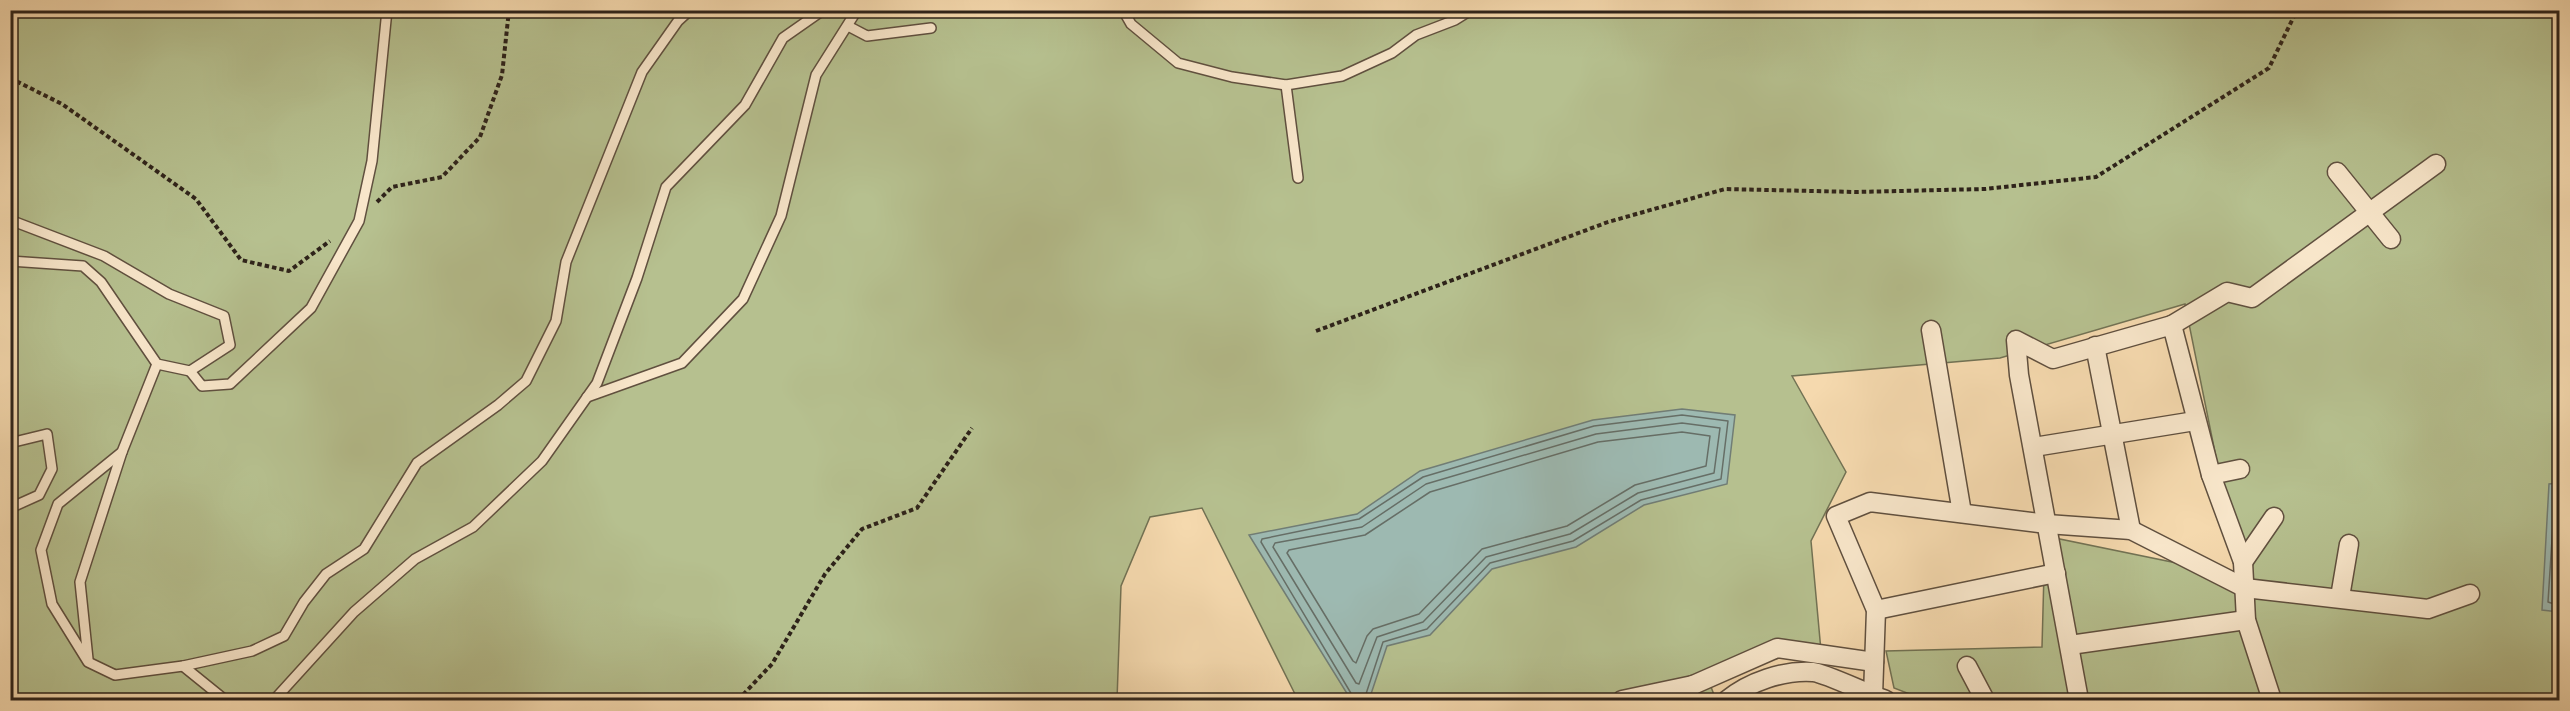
<svg xmlns="http://www.w3.org/2000/svg" width="2570" height="711" viewBox="0 0 2570 711" font-family="'IM FELL Great Primer',serif">
	<style>
		.green { fill: #b6c08f; stroke: #727254; stroke-width: 1.5 }
		.water { fill: #9db9b1; stroke: #717d75; stroke-width: 1.5 }
		.lines { fill: none; stroke-linecap: round; stroke-linejoin: round }
		.shore { stroke: #666e66; stroke-width: 1.5 }
		.service-casing { stroke: #60503f; stroke-width: 12 }
		.minor-casing { stroke: #60503f; stroke-width: 21 }
		.path { stroke: #2e231a; stroke-width: 4; stroke-dasharray: 4.5 3; stroke-linecap: butt }
		.service { stroke: #f8e6ca; stroke-width: 9 }
		.minor { stroke: #f8e6ca; stroke-width: 18 }
	</style>
	<rect width="100%" height="100%" fill="#f5d9ae"/>
	<filter id="stains"><feTurbulence type="fractalNoise" baseFrequency=".00333" numOctaves="4"/><feColorMatrix values="0 0 0 0 .2 0 0 0 0 .09 0 0 0 0 .02 0 0 0 .5 -.17"/></filter>
	<radialGradient id="worn" r=".72"><stop offset=".6" stop-color="#630" stop-opacity="0"/><stop offset="1" stop-color="#630" stop-opacity=".3"/></radialGradient>
	<polygon class="green" points="10,11 2559,11 2559,700 1925,700 1894,688 1886,651 2042,647 2045,536 2240,576 2185,304 2000,358 1792,376 1846,472 1811,541 1821,651 1705,671 1716,700 1298,700 1202,508 1150,517 1121,586 1117,700 11,700"/>
	<g class="water">
		<polygon points="1682,409 1735,415 1727,484 1644,505 1576,547 1492,569 1430,635 1387,646 1369,700 1351,700 1249,535 1357,514 1420,471 1593,420"/>
		<polygon points="2559,483 2560,483 2559,612 2542,610 2549,484"/>
	</g>
	<g class="lines">
		<g class="shore">
			<polygon points="1682,423 1720,428 1714,473 1638,493 1570,534 1486,557 1423,622 1377,637 1359,684 1356,683 1273,547 1275,543 1362,527 1426,484 1596,434"/>
			<polygon points="1682,432 1710,436 1706,466 1635,485 1567,526 1482,549 1419,614 1373,629 1367,636 1356,663 1353,661 1287,553 1289,550 1365,535 1430,492 1598,442"/>
			<polyline points="2560,489 2555,493 2548,602 2560,606"/>
			<polyline points="2560,539 2556,596 2560,599"/>
			<polyline points="1355,700 1261,542 1262,539 1359,519 1423,477 1594,426 1682,415 1728,421 1721,479 1641,500 1573,541 1490,563 1427,629 1383,642 1364,700"/>
		</g>
		<g class="service-casing">
			<g id="service">
				<polyline points="1123,10 1131,24 1178,63 1232,77 1286,85 1342,76 1392,53 1416,35 1455,20 1471,10"/>
				<polyline points="848,26 867,36 931,28"/>
				<polyline points="1286,85 1298,178"/>
				<polyline points="10,220 104,256 169,294 224,316 230,345 190,371 157,364 101,282 83,266 10,261"/>
				<polyline points="157,364 122,452 58,504 41,550 52,604 88,662 115,675 183,666 252,651 284,636 304,602 326,574 364,549 417,463 498,405 526,381 556,321 566,262 642,72 678,21 690,10"/>
				<polyline points="190,371 202,386 230,384 311,308 359,221 372,161 387,10"/>
				<polyline points="587,397 682,363 743,299 781,216 816,75 857,10"/>
				<polyline points="10,443 47,434 52,469 39,495 10,508"/>
				<polyline points="88,659 80,582 122,452"/>
				<polyline points="183,666 225,700"/>
				<polyline points="274,700 354,612 415,559 473,527 542,461 597,383 637,278 666,187 745,105 783,38 823,10"/>
			</g>
		</g>
		<g class="minor-casing">
			<g id="minor">
				<polyline points="2337,172 2391,239"/>
				<polyline points="2172,325 2227,292 2252,298 2436,164"/>
				<polyline points="1931,330 1962,513"/>
				<polyline points="2095,346 2131,530"/>
				<polyline points="2034,447 2195,421"/>
				<polyline points="2211,475 2240,469"/>
				<polyline points="2243,562 2274,517"/>
				<polyline points="2340,597 2349,544"/>
				<polyline points="1876,610 2056,573"/>
				<polyline points="2070,645 2246,620"/>
				<polyline points="1967,666 1985,700"/>
				<polyline points="1873,696 1876,610 1836,516 1870,502 2047,524 2131,530 2245,588 2428,609 2470,594"/>
				<polyline points="1622,700 1693,685"/>
				<polyline points="1679,700 1693,685 1777,648 1874,662"/>
				<path d="M1727 700C1749 682 1783 670 1813 672 1825 673 1870 695 1886 700"/>
				<polyline points="2079,700 2019,375 2016,340 2053,359 2172,325 2211,475 2243,562 2246,620 2272,700"/>
			</g>
		</g>
		<g class="path">
			<polyline points="10,78 62,104 196,199 241,260 289,271 330,241"/>
			<polyline points="377,202 392,187 442,177 480,137 502,75 509,10"/>
			<polyline points="1316,331 1608,222 1725,189 1856,192 1985,189 2096,177 2269,68 2297,10"/>
			<polyline points="738,700 772,664 825,574 862,529 917,508 972,428"/>
		</g>
		<use href="#service" class="service"/>
		<use href="#minor" class="minor"/>
	</g>
	<rect width="2570" height="711" fill="none" stroke="#f5d9ae" stroke-width="36"/>
	<rect x="12" y="12" width="2546" height="687" fill="none" stroke="#2e231a" stroke-width="3"/>
	<rect x="18" y="18" width="2534" height="675" fill="none" stroke="#2e231a" stroke-width="1.5"/>
	<rect width="100%" height="100%" filter="url(#stains)"/>
	<rect width="100%" height="100%" fill="url(#worn)"/>
</svg>
